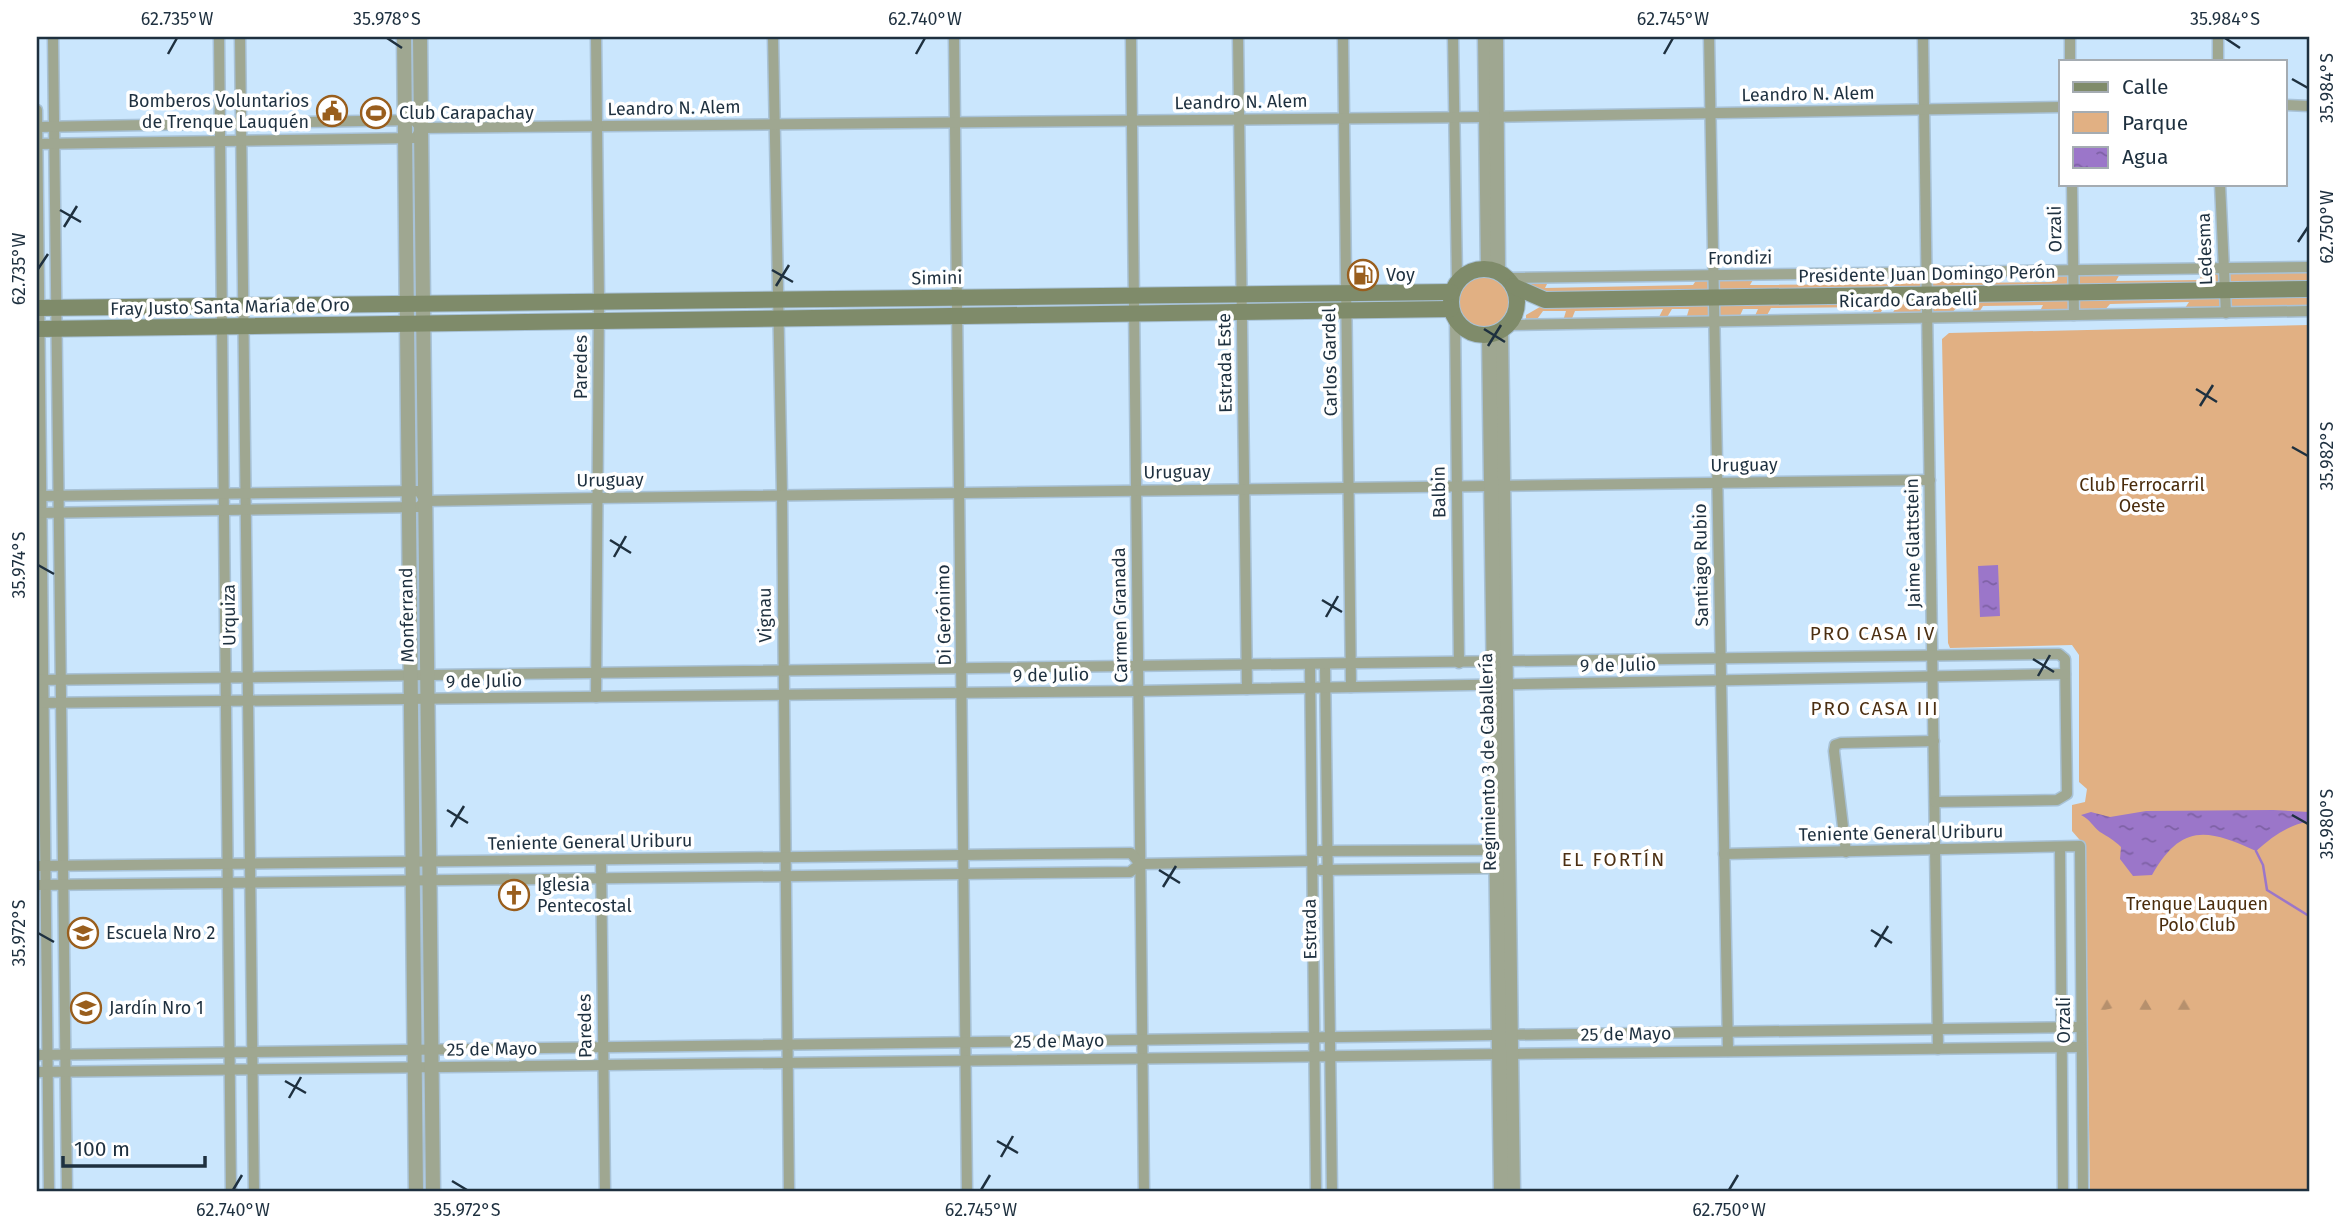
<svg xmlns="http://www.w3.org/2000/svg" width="2346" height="1229" viewBox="0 0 2346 1229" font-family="'Fira Sans',sans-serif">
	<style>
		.green { fill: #e1b083 }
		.forest { fill: url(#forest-firs) }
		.water { fill: url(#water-ripples) }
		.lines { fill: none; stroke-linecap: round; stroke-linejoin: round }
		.stream { stroke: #9b76c9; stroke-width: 2.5 }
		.minor-casing { stroke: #a8c2d7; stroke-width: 13 }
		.tertiary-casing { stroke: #a8c2d7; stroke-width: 17 }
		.secondary-casing { stroke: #a8c2d7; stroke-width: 18 }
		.minor { stroke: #9fa791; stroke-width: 10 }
		.tertiary { stroke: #9fa791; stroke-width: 14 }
		.secondary { stroke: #7f8b6a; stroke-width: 16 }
		.ticks { fill: none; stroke: #1e303f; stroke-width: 2.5 }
		.labels { text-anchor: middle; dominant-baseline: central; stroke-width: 7; stroke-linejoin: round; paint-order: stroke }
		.street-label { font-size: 18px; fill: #1e303f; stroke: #fff }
		.poi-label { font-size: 18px; fill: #1e303f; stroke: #fff; text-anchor: start }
		.park-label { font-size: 18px; fill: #4a2c0c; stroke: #fff }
		.neighbourhood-label { font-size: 19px; letter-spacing: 2px; fill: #4c2f12; stroke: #fff }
		.neatline { fill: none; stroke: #1e303f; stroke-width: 2.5 }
		.ticks-label { font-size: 18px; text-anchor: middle; fill: #1e303f }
	</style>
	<defs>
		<pattern id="forest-firs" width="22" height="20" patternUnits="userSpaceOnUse" patternTransform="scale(1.75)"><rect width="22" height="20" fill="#e1b083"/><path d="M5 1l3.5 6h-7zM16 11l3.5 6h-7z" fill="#b6906d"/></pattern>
		<pattern id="water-ripples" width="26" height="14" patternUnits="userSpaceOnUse" patternTransform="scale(1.75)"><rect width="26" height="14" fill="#9b76c9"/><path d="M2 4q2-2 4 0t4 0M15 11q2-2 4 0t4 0" fill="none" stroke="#7e61a5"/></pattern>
	</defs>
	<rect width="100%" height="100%" fill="#cae6fd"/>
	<g class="green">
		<polygon points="2309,269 2309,284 1545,295 1526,286 1527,283 1549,280 1545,288 1693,285 1697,279 1754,278 1750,285 1903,284 1907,276 1969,275 1965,283 2052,282 2056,273 2121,272 2116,281 2199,280 2204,271"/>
		<circle cx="1484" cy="302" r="29"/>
		<polygon points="2309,293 2309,308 2183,311 2189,302 2110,304 2103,312 2039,313 2043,305 1983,306 1978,314 1971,314 1975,306 1957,307 1951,314 1891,315 1896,308 1884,307 1879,315 1871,315 1876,307 1771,308 1766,317 1754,318 1758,309 1743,309 1739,318 1686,319 1689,309 1672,309 1666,319 1658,319 1663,309 1575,311 1571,321 1563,321 1566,311 1543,311 1535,322 1528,322 1526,318 1526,315 1545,304"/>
		<polygon points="2309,325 2309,1192 2090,1192 2085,846 2072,831 2072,805 2085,802 2087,789 2079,782 2079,655 2072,645 1950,648 1948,643 1942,339 1949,333"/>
	</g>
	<path class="forest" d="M2186 994 2194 999C2197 1011 2194 1019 2186 1029L2175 1026 2173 1016 2167 1010 2146 1011 2121 1006 2101 1011 2094 1008V1001L2106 996 2119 1000 2139 996 2156 1000Z"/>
	<g class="water">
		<polygon points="1998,565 2000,616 1980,617 1978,566"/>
		<path d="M2273 810 2309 812V821C2287 826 2273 836 2256 851 2207 829 2182 823 2152 875L2133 876 2120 859 2121 847C2114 840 2108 837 2100 832 2092 826 2091 820 2081 815L2091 812 2110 817 2146 811Z"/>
	</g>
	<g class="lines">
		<polyline class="stream" points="2256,851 2263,865 2267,890 2309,916"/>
		<g class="minor-casing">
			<g id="minor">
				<polyline points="53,37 67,1192"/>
				<polyline points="219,37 231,1192"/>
				<polyline points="240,37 254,1192"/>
				<polyline points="773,37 782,495 789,1192"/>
				<polyline points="954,37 967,1192"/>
				<polyline points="1131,37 1144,1192"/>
				<polyline points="1238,37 1247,689"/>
				<polyline points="1343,37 1351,687"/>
				<polyline points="1453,37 1457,280"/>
				<polyline points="1709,37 1728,1051"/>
				<polyline points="1923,37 1938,1049"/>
				<polyline points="2070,37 2070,61"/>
				<polyline points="2218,37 2218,61"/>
				<polyline points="2285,105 2309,106"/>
				<polyline points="37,110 49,1192"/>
				<polyline points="37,127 414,120 421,128 1486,117 2061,107"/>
				<polyline points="37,144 416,138 421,128"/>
				<polyline points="2072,184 2074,315"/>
				<polyline points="2220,184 2226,313"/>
				<polyline points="1508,278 2309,267"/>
				<polyline points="1455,320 1459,663"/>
				<polyline points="1508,325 2309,311"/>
				<polyline points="37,496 419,491 425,501"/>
				<polyline points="37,513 419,507 425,501 597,498 1930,480"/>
				<polyline points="1310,665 1316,1192"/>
				<polyline points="1325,665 1332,1192"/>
				<polyline points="37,680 2059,654 2065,659 2067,794 2057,800 1935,802"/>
				<polyline points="596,697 599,301 596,37"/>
				<polyline points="37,703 1138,691 2065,674"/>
				<polyline points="2060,847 2063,1192"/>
				<polyline points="1319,851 1503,850"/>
				<polyline points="1846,852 1834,751 1835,745 1841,743 1934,741"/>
				<polyline points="1724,854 2080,846 2083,1192"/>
				<polyline points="601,860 605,1192"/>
				<polyline points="37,866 1131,853 1140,864"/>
				<polyline points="1320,870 1504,868"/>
				<polyline points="37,885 1130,872 1140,864 1312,861"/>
				<polyline points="37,1055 2081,1027"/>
				<polyline points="37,1072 2081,1047"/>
			</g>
		</g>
		<g class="tertiary-casing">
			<g id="tertiary">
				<polyline points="404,37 416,1192"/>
				<polyline points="420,37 433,1192"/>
				<polyline points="1485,37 1488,268"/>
				<polyline points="1496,37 1498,271"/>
				<polyline points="1501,331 1513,1192"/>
				<polyline points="1489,335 1501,1192"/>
			</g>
		</g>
		<g class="secondary-casing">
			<g id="secondary">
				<circle cx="1484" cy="302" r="33"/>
				<polyline points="1513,286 1545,300 2309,289"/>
				<polyline points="37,308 1451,292"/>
				<polyline points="37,329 1451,309"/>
			</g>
		</g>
		<use href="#minor" class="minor"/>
		<use href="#tertiary" class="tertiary"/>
		<use href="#secondary" class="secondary"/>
	</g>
	<path class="ticks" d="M387 38 402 48M2225 38 2240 48M168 54 177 38M916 54 925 38M1664 54 1673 38M2292 79 2308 88M60 210 81 222M64 227 77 206M2298 242 2308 227M38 269 48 254M772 270 793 282M776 286 789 265M1484 329 1505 342M1488 346 1501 325M2196 389 2217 402M2200 406 2213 385M2292 447 2308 456M610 540 631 553M614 557 626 536M38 565 54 574M1322 600 1342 612M1326 617 1338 596M2033 659 2054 672M2038 676 2050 655M447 810 468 823M2292 815 2308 824M451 827 464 806M1159 870 1180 883M1163 887 1176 866M1871 930 1892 943M38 933 54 942M1875 947 1888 926M285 1081 306 1093M289 1098 301 1077M997 1141 1018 1153M1001 1157 1013 1136M452 1181 467 1190M233 1190 242 1175M981 1190 990 1175M1729 1190 1738 1175"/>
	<defs>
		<g id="civic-ring" transform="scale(1.575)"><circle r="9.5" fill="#fff" stroke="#995e1d" stroke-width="1.5"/><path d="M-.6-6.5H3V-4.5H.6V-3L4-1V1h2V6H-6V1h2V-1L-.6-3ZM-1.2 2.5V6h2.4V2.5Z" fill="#995e1d"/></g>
		<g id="stadium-ring" transform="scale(1.575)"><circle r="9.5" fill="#fff" stroke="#995e1d" stroke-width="1.5"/><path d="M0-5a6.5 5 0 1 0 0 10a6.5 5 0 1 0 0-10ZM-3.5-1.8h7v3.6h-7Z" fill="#995e1d"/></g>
		<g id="fuel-ring" transform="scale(1.575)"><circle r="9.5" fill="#fff" stroke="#995e1d" stroke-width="1.5"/><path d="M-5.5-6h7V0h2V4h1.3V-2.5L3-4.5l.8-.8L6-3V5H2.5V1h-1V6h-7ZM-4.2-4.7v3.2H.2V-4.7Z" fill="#995e1d"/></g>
		<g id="church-ring" transform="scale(1.575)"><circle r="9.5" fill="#fff" stroke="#995e1d" stroke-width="1.5"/><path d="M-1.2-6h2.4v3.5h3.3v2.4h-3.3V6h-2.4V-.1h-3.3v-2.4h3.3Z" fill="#995e1d"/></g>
		<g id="school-ring" transform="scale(1.575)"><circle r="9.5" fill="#fff" stroke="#995e1d" stroke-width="1.5"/><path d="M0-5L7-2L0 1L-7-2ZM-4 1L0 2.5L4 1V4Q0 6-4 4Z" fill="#995e1d"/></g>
	</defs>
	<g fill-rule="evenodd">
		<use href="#civic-ring" x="332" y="111"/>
		<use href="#stadium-ring" x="376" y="113"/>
		<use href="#fuel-ring" x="1363" y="275"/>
		<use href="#church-ring" x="514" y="895"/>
		<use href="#school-ring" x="83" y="933"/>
		<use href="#school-ring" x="86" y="1008"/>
	</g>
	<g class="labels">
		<g class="street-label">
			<text transform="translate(1808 94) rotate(-1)">Leandro N. Alem</text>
			<text transform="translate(1241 102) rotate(-1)">Leandro N. Alem</text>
			<text transform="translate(674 108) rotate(-1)">Leandro N. Alem</text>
			<text transform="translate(2055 229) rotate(-91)">Orzali</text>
			<text transform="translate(2205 249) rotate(-92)">Ledesma</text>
			<text transform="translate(1740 258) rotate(-1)">Frondizi</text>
			<text transform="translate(1927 274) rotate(-1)">Presidente Juan Domingo Perón</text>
			<text transform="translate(937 278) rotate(-1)">Simini</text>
			<text transform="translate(1908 300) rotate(-1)">Ricardo Carabelli</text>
			<text transform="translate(230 307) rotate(-1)">Fray Justo Santa María de Oro</text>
			<text transform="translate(1330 362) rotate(-91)">Carlos Gardel</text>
			<text transform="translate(1225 363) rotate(-91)">Estrada Este</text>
			<text transform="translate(581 367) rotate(-90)">Paredes</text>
			<text transform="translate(1744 465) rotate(-1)">Uruguay</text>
			<text transform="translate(1177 472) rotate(-1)">Uruguay</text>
			<text transform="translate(610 480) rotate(-1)">Uruguay</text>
			<text transform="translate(1439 492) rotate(-91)">Balbin</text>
			<text transform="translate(1913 543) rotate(-91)">Jaime Glattstein</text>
			<text transform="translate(1701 565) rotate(-91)">Santiago Rubio</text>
			<text transform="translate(229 615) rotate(-91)">Urquiza</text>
			<text transform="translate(407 615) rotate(-91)">Monferrand</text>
			<text transform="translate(765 615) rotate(-91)">Vignau</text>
			<text transform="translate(944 615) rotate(-91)">Di Gerónimo</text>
			<text transform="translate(1120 615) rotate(-91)">Carmen Granada</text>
			<text transform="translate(1618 665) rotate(-1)">9 de Julio</text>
			<text transform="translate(1051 675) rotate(-1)">9 de Julio</text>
			<text transform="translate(484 681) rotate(-1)">9 de Julio</text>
			<text transform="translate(1488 762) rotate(-91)">Regimiento 3 de Caballería</text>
			<text transform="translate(1901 833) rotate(-1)">Teniente General Uriburu</text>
			<text transform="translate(590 842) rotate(-1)">Teniente General Uriburu</text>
			<text transform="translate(1310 929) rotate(-91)">Estrada</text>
			<text transform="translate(2064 1020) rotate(-90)">Orzali</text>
			<text transform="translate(585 1026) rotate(-91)">Paredes</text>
			<text transform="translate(1626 1034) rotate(-1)">25 de Mayo</text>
			<text transform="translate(1059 1041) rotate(-1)">25 de Mayo</text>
			<text transform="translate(492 1049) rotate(-1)">25 de Mayo</text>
		</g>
		<g class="poi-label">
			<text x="309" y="101" text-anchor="end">Bomberos Voluntarios<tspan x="309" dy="21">de Trenque Lauquén</tspan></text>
			<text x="399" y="113">Club Carapachay</text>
			<text x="1386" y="275">Voy</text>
			<text x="537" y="885">Iglesia<tspan x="537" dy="21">Pentecostal</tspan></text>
			<text x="106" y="933">Escuela Nro 2</text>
			<text x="109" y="1008">Jardín Nro 1</text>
		</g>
		<g class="park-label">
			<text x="2142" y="485">Club Ferrocarril<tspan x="2142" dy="21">Oeste</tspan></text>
			<text x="2197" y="904">Trenque Lauquen<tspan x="2197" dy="21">Polo Club</tspan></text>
		</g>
		<g class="neighbourhood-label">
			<text x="1873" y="633">PRO CASA IV</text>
			<text x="1875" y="708">PRO CASA III</text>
			<text x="1614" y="859">EL FORTÍN</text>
		</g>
	</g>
	<rect width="2346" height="1229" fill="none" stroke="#ffffff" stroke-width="77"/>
	<rect x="2059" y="60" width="228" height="126" fill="#ffffff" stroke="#a5acb2" stroke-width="2"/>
	<rect x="2073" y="82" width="35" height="10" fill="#7f8b6a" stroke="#a5acb2" stroke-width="2"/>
	<text x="2122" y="94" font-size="21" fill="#1e303f">Calle</text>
	<rect x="2073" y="112" width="35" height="21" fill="#e1b083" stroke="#a5acb2" stroke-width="2"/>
	<text x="2122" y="130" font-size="21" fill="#1e303f">Parque</text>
	<rect x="2073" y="147" width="35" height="21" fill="url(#water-ripples)" stroke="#a5acb2" stroke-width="2"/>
	<text x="2122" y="164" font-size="21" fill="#1e303f">Agua</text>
	<path d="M63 1156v10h142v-10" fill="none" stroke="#1e303f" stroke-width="3.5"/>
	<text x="74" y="1156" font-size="21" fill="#1e303f" stroke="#ffffff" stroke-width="5" paint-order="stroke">100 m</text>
	<rect x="38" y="38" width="2270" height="1152" class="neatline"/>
	<g class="ticks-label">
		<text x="177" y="25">62.735°W</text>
		<text x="387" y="25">35.978°S</text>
		<text x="925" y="25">62.740°W</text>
		<text x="1673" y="25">62.745°W</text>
		<text x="2225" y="25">35.984°S</text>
		<text transform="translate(2327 88) rotate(-90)" y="6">35.984°S</text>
		<text transform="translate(2327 227) rotate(-90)" y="6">62.750°W</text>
		<text transform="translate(19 269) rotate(-90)" y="6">62.735°W</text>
		<text transform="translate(2327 456) rotate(-90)" y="6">35.982°S</text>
		<text transform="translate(19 565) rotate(-90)" y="6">35.974°S</text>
		<text transform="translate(2327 824) rotate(-90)" y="6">35.980°S</text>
		<text transform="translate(19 933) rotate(-90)" y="6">35.972°S</text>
		<text x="233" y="1216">62.740°W</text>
		<text x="467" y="1216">35.972°S</text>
		<text x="981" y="1216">62.745°W</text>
		<text x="1729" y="1216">62.750°W</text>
	</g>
</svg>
